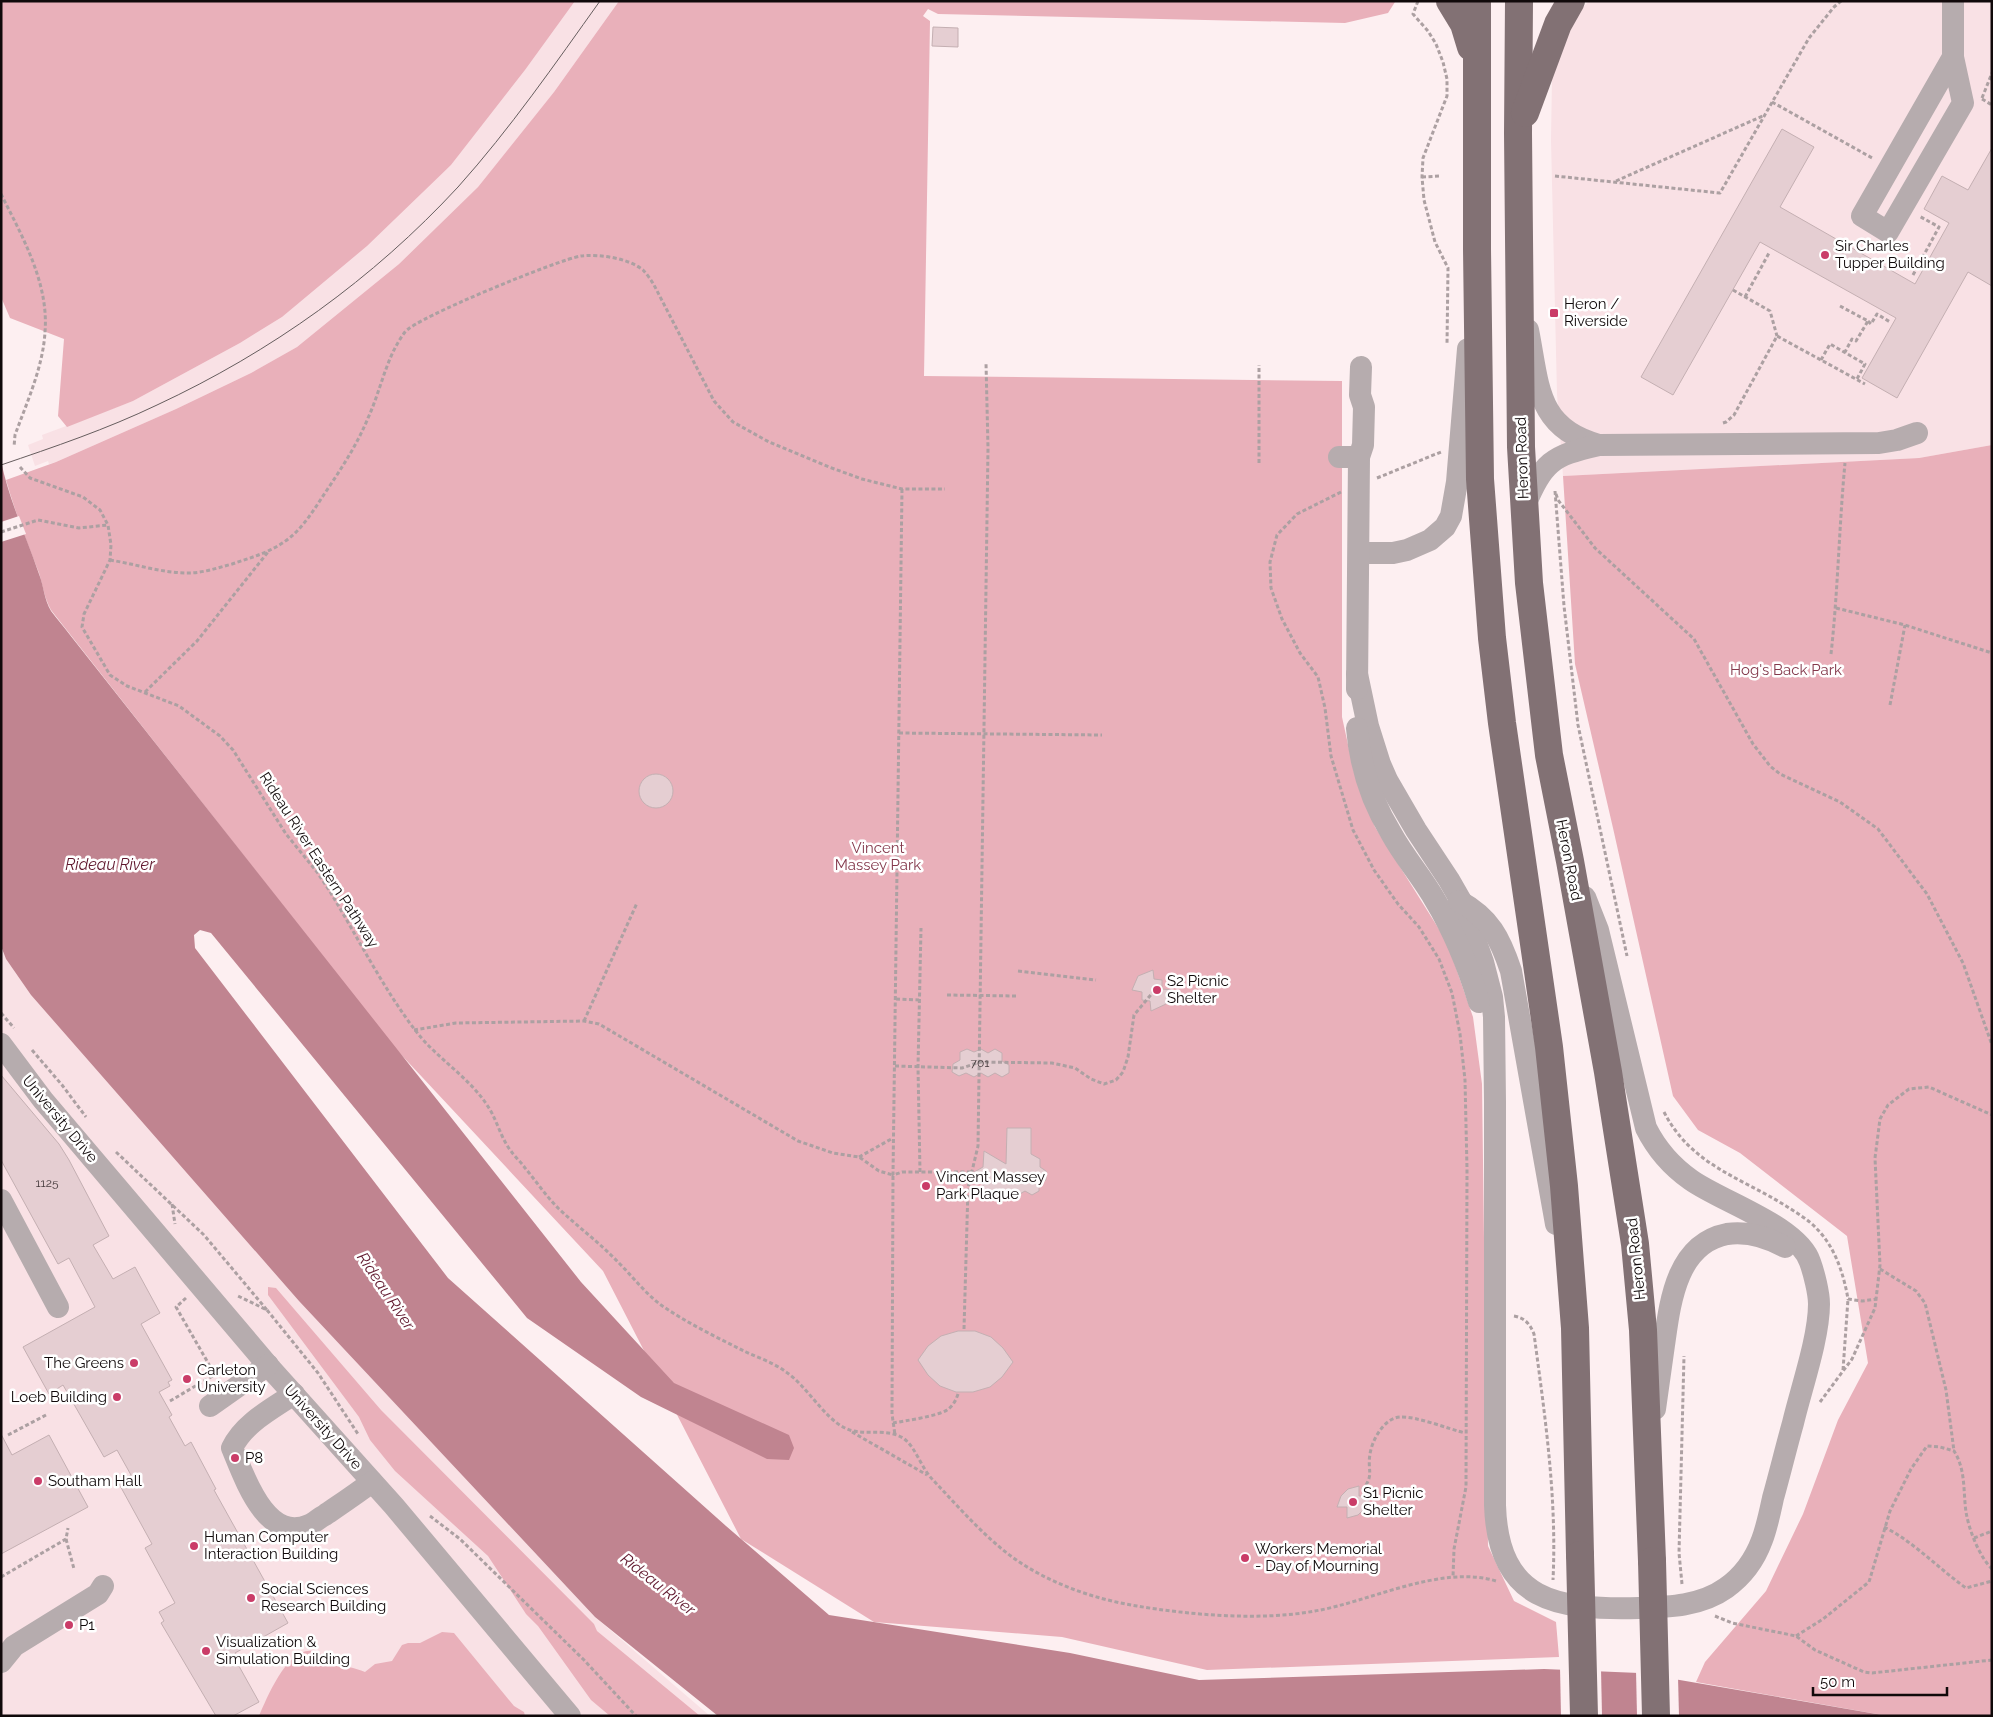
<svg xmlns="http://www.w3.org/2000/svg" width="1993" height="1717" viewBox="0 0 1993 1717" font-family="Raleway,sans-serif">
	<style>
		.built { fill: #f9e1e5 }
		.green { fill: #e9b0ba }
		.water { fill: #c08490 }
		.pier { fill: #fdeff1 }
		.building { fill: #e5ced2; stroke: #c4afb2 }
		.lines { fill: none; stroke-linecap: round; stroke-linejoin: round }
		.path { stroke: #aca0a2; stroke-width: 3; stroke-dasharray: 4 2.5; stroke-linecap: butt }
		.minor { stroke: #b6acae; stroke-width: 22 }
		.major { stroke: #827174; stroke-width: 28 }
		.tram { stroke: #665d5e; stroke-width: 1 }
		.major-bridge { stroke: #827174; stroke-width: 28 }
		.poi-dot { fill: #ca3c68; stroke: #fff; stroke-width: 2 }
		.labels { text-anchor: middle; dominant-baseline: central; stroke-width: 5; stroke-linejoin: round; paint-order: stroke }
		.number-label { font-size: 12px; fill: #453a3c }
		.poi-label { font-size: 15px; fill: #10090a; stroke: #fff; text-anchor: start }
		.street-label { font-size: 15px; fill: #10090a; stroke: #fff }
		.park-label { font-size: 15px; fill: #84394c; stroke: #fff }
		.water-label { font-size: 16px; font-style: italic; fill: #60182e; stroke: #fff }
	</style>
	<rect width="100%" height="100%" fill="#fdeff1"/>
	<g class="built">
		<polygon points="575,1 619,1 554,92 478,187 399,264 297,347 251,373 176,409 56,462 49,464 48,461 35,466 28,445 43,439 42,435 133,401 240,343 282,317 451,165 525,70"/>
		<polygon points="1589,1 1992,1 1992,445 1919,458 1563,476 1557,394 1551,140 1552,78 1575,16"/>
		<polygon points="1,946 6,959 31,995 299,1301 595,1617 710,1716 1,1716"/>
	</g>
	<g class="green">
		<polygon points="1,1 575,1 525,70 451,165 367,246 282,317 240,343 133,401 67,427 58,416 64,339 10,318 1,297"/>
		<path d="M619 1 1395 2 1388 13 1345 23 938 14 928 9 923 16 930 21 924 376 1342 381V717L1354 772 1375 827 1447 942 1473 1017 1482 1084 1488 1546 1514 1601 1556 1622 1559 1657 1207 1670 1062 1637 874 1622 741 1539 603 1271 394 1047 51 610C44 597 43 586 39 573 27 542 15 512 6 480L56 462 176 409 251 373 297 347 399 264 478 187 554 92Z"/>
		<polygon points="1992,445 1992,1716 1888,1716 1696,1682 1705,1662 1766,1591 1803,1514 1838,1420 1868,1363 1847,1236 1740,1153 1698,1130 1673,1096 1613,828 1575,664 1563,476 1919,458"/>
		<polygon points="268,1287 276,1288 381,1410 594,1624 597,1631 700,1716 610,1716 591,1700 538,1626 526,1614 488,1556 395,1471 370,1440 359,1417 268,1295"/>
		<path d="M442 1632 454 1633 514 1706 524 1712 525 1716H259C267 1698 287 1648 312 1651 321 1652 325 1658 332 1661 343 1666 355 1668 365 1672L375 1664 392 1661 402 1645 408 1643H420Z"/>
	</g>
	<path class="water" d="M1 461C9 500 26 536 39 574 44 587 44 599 51 611 57 619 64 627 70 635L581 1282 674 1383 789 1435 794 1448 789 1460 767 1459 641 1397 527 1318 211 933 200 930 194 935 195 948 448 1278 726 1526 829 1615 1070 1653 1199 1680 1544 1669 1639 1673 1888 1716H718L595 1617 299 1301 31 995 6 959 1 946Z"/>
	<g class="pier">
		<polygon points="19,516 26,534 1,542 1,522"/>
		<polygon points="1560,1667 1601,1669 1602,1716 1561,1716"/>
		<polygon points="1636,1670 1678,1677 1679,1716 1637,1716"/>
	</g>
	<g class="building">
		<polygon points="933,27 958,28 958,47 932,46"/>
		<polygon points="1782,129 1814,147 1780,207 1915,284 1949,223 1924,209 1942,176 1968,190 1992,148 1992,286 1968,272 1897,398 1862,378 1896,318 1760,242 1673,395 1641,377"/>
		<circle cx="656" cy="791" r="17"/>
		<polygon points="1153,970 1154,979 1162,980 1162,989 1172,990 1166,1004 1151,1011 1150,1001 1142,1000 1142,992 1132,990 1138,976"/>
		<polygon points="967,1049 974,1052 981,1049 988,1053 995,1049 1002,1053 1002,1061 1009,1065 1009,1073 1002,1077 995,1073 988,1077 981,1073 974,1077 966,1073 959,1076 952,1072 953,1064 960,1060 960,1052"/>
		<polygon points="1,1075 59,1144 69,1160 109,1236 93,1245 113,1279 135,1267 160,1313 141,1324 172,1380 168,1382 170,1386 159,1392 172,1415 169,1417 185,1446 191,1442 216,1489 214,1490 288,1623 235,1653 237,1657 235,1659 259,1702 233,1716 216,1716 161,1623 164,1621 159,1612 175,1603 145,1548 152,1544 118,1482 131,1475 117,1450 104,1457 63,1385 49,1394 23,1347 95,1307 69,1258 58,1264 1,1160"/>
		<polygon points="1007,1128 1031,1128 1031,1154 1040,1159 1040,1167 1046,1171 1046,1180 1039,1184 1039,1191 1032,1195 1025,1191 1018,1195 1011,1191 1004,1195 997,1191 983,1199 983,1182 969,1175 983,1167 984,1151 1006,1164"/>
		<polygon points="958,1331 975,1331 991,1337 1003,1348 1013,1362 1002,1377 990,1387 973,1392 956,1392 940,1386 928,1375 918,1360 928,1346 941,1336"/>
		<polygon points="1,1434 12,1455 49,1435 88,1507 1,1554"/>
		<polygon points="1359,1486 1359,1496 1370,1496 1366,1507 1358,1515 1347,1518 1347,1507 1337,1507 1341,1496 1348,1489"/>
	</g>
	<g class="lines">
		<g class="path">
			<polyline points="1418,1 1413,14 1428,31 1436,44 1443,62 1447,79 1447,96 1423,158 1422,177 1424,200 1435,242 1448,268 1447,345"/>
			<polyline points="1982,98 1992,73"/>
			<polyline points="1982,99 1992,105"/>
			<polyline points="1772,102 1874,159"/>
			<polyline points="1555,176 1720,193 1809,38 1834,7 1841,1"/>
			<polyline points="1422,177 1441,176"/>
			<polyline points="1616,181 1765,115"/>
			<path d="M1 194C22 236 49 283 45 332 43 367 27 402 15 435L14 447"/>
			<polyline points="1913,275 1939,227 1919,216"/>
			<polyline points="1733,290 1770,311 1777,336"/>
			<polyline points="1745,297 1769,253"/>
			<polyline points="1840,306 1868,321 1856,341 1852,339 1845,352"/>
			<polyline points="1868,321 1871,324 1877,314 1890,322"/>
			<polyline points="1821,360 1830,344 1865,364 1857,379"/>
			<polyline points="1723,423 1726,422 1734,415 1777,336 1865,384"/>
			<polyline points="1259,463 1259,365"/>
			<path d="M20 467 30 478 83 497 100 510 108 525 111 545 110 560 84 614 82 627 110 675 127 686 179 706 220 736 233 750 286 834 317 872 329 890C357 936 383 988 415 1030 436 1058 468 1076 487 1105 497 1119 500 1137 511 1151 515 1157 521 1162 525 1168 536 1181 546 1196 558 1208 578 1227 600 1243 619 1263 633 1277 645 1293 661 1305 687 1323 718 1338 746 1352 759 1358 774 1363 786 1372 807 1386 824 1418 845 1428 862 1437 885 1427 903 1438 916 1447 921 1468 933 1480 953 1501 973 1524 996 1544 1034 1578 1087 1598 1137 1606 1190 1615 1261 1621 1315 1611 1369 1602 1441 1564 1496 1581"/>
			<polyline points="1377,478 1441,452"/>
			<polyline points="902,489 893,1175 902,1172 971,1172"/>
			<polyline points="1555,491 1564,606 1578,725 1627,956"/>
			<polyline points="1341,492 1297,514 1277,535 1270,562 1271,588 1282,619 1300,653 1318,677 1325,708 1331,756 1353,830 1374,870 1398,904 1419,927 1439,959 1452,993 1460,1034 1465,1080 1467,1169 1466,1487 1454,1549 1453,1577"/>
			<polyline points="1556,494 1558,500 1595,548 1694,639 1753,744 1770,766 1780,774 1840,802 1878,829 1927,894 1963,963 1992,1045"/>
			<polyline points="1,532 38,520 79,528 108,525"/>
			<path d="M110 560C135 564 162 573 188 573 203 573 217 568 232 564 250 558 268 553 284 542 302 530 313 511 325 493 341 469 357 445 368 418 381 390 386 357 405 332 415 318 560 259 581 256 600 254 628 258 643 270 647 274 651 280 654 285L714 401 733 422 769 442 829 467 862 479 902 489H945"/>
			<polyline points="1836,608 1905,625 1992,653"/>
			<path d="M1831 654C1838 591 1839 527 1845 463"/>
			<polyline points="145,692 197,641 268,552"/>
			<polyline points="1890,705 1905,625"/>
			<polyline points="899,733 1102,735"/>
			<polyline points="1018,971 1096,980"/>
			<polyline points="947,995 1018,996"/>
			<polyline points="896,999 919,1000"/>
			<polyline points="1,1013 14,1028"/>
			<polyline points="584,1021 637,903"/>
			<polyline points="414,1030 456,1023 584,1021 599,1024 798,1141 833,1153 859,1157 879,1171 893,1175 892,1414 895,1435"/>
			<polyline points="32,1050 62,1085 86,1117"/>
			<polyline points="895,1066 962,1068 980,1062 1052,1063 1075,1068 1091,1079 1104,1084 1116,1080 1123,1072 1128,1057 1134,1015 1154,991"/>
			<path d="M1664 1112C1691 1165 1740 1177 1786 1206 1797 1213 1809 1220 1817 1229 1835 1247 1844 1275 1848 1299L1862 1301 1877 1299"/>
			<polyline points="116,1152 204,1235 267,1310 236,1295"/>
			<polyline points="859,1157 893,1138"/>
			<polyline points="920,1172 918,1067 921,928"/>
			<polyline points="172,1204 175,1224"/>
			<polyline points="1880,1269 1916,1291 1925,1303 1946,1390 1954,1451"/>
			<polyline points="186,1298 176,1307 215,1375"/>
			<polyline points="267,1310 318,1373 358,1434"/>
			<path d="M1514 1316C1525 1318 1530 1324 1534 1334 1545 1416 1557 1498 1553 1580"/>
			<polyline points="964,1329 968,1188 978,1146 988,448 986,363"/>
			<polyline points="1843,1370 1848,1299"/>
			<polyline points="170,1401 226,1368"/>
			<polyline points="1820,1402 1852,1359 1875,1308 1880,1265 1875,1158 1880,1119 1888,1105 1909,1089 1929,1087 1992,1115"/>
			<path d="M893 1423C904 1421 938 1416 947 1410 953 1406 956 1400 958 1394"/>
			<polyline points="852,1432 927,1475"/>
			<polyline points="8,1435 46,1415"/>
			<path d="M1362 1490C1375 1475 1367 1471 1370 1454 1372 1440 1384 1418 1400 1417 1416 1416 1449 1429 1465 1433"/>
			<polyline points="430,1516 460,1539 584,1660 636,1716"/>
			<path d="M1884 1527C1914 1542 1938 1568 1966 1588L1992 1581"/>
			<polyline points="1974,1538 1992,1531"/>
			<polyline points="66,1539 74,1569"/>
			<polyline points="1,1577 66,1539 68,1528"/>
			<polyline points="1682,1584 1679,1553 1684,1356"/>
			<polyline points="1715,1616 1732,1623 1796,1636 1815,1650 1864,1672 1872,1673 1992,1660"/>
			<path d="M1796 1636 1823 1619 1869 1582 1890 1511 1911 1469 1927 1446 1940 1447 1954 1451C1966 1470 1963 1491 1966 1512 1969 1530 1979 1556 1992 1569"/>
		</g>
		<g class="minor">
			<polyline points="1953,1 1953,57 1963,103 1888,232 1862,216 1953,57"/>
			<path d="M1528 330C1539 385 1536 428 1599 445"/>
			<polyline points="1339,457 1359,457"/>
			<path d="M1524 507C1544 462 1550 456 1599 445L1879 443 1897 440 1917 433"/>
			<polyline points="1359,553 1393,553 1407,550 1430,540 1445,527 1451,516 1457,482 1468,349"/>
			<path d="M1357 674 1368 726 1380 764 1387 780 1416 830 1449 880 1461 901 1483 962 1492 997 1494 1017 1495 1102V1505C1498 1602 1557 1610 1639 1608 1669 1607 1701 1606 1726 1588 1743 1576 1755 1559 1762 1540 1767 1527 1770 1512 1773 1498 1780 1473 1786 1448 1793 1423 1801 1389 1819 1338 1819 1304 1819 1293 1814 1273 1810 1262 1798 1226 1722 1202 1691 1180 1671 1166 1657 1150 1646 1128L1598 930 1585 897"/>
			<polyline points="1357,689 1359,457 1363,445 1364,407 1360,395 1361,367"/>
			<path d="M1357 728C1360 765 1372 802 1391 833 1404 857 1422 877 1435 900 1455 933 1468 966 1479 1002"/>
			<path d="M1459 901C1490 918 1500 938 1511 971L1556 1224"/>
			<polyline points="1,1044 43,1100 271,1369 394,1506 570,1716"/>
			<polyline points="1,1200 58,1307"/>
			<path d="M294 1394C272 1409 244 1423 232 1448 244 1476 266 1544 309 1525 314 1523 319 1518 325 1515 341 1504 356 1494 372 1482"/>
			<polyline points="210,1406 268,1365"/>
			<path d="M1655 1409C1658 1387 1661 1366 1664 1345 1670 1303 1676 1244 1727 1234 1748 1231 1767 1237 1785 1247"/>
			<polyline points="1,1662 14,1646 98,1594 103,1586"/>
		</g>
		<g class="major">
			<polyline points="1450,1 1464,24 1471,47"/>
			<polyline points="1477,1 1477,249 1480,479 1492,638 1502,723 1549,1047 1564,1186 1575,1328 1580,1555"/>
			<polyline points="1519,1 1518,133 1521,447 1529,583 1549,755 1570,861 1608,1072 1635,1244 1643,1330 1652,1561"/>
			<polyline points="1525,113 1558,24 1571,1"/>
		</g>
		<path class="tram" d="M1 465C54 447 107 429 157 405 271 352 373 279 458 187 510 129 555 64 600 1"/>
		<g class="major-bridge">
			<polyline points="1580,1555 1584,1716"/>
			<polyline points="1652,1561 1656,1716"/>
		</g>
	</g>
	<g class="poi-dot">
		<circle cx="1825" cy="255" r="5"/>
		<rect x="1549" y="308" width="10" height="10" rx="2.5"/>
		<circle cx="1157" cy="990" r="5"/>
		<circle cx="926" cy="1186" r="5"/>
		<circle cx="134" cy="1363" r="5"/>
		<circle cx="187" cy="1379" r="5"/>
		<circle cx="117" cy="1397" r="5"/>
		<circle cx="235" cy="1458" r="5"/>
		<circle cx="38" cy="1481" r="5"/>
		<circle cx="1353" cy="1502" r="5"/>
		<circle cx="194" cy="1546" r="5"/>
		<circle cx="1245" cy="1558" r="5"/>
		<circle cx="251" cy="1598" r="5"/>
		<circle cx="69" cy="1625" r="5"/>
		<circle cx="206" cy="1651" r="5"/>
	</g>
	<g class="labels">
		<g class="number-label">
			<text x="980" y="1063">701</text>
			<text x="47" y="1183">1125</text>
		</g>
		<g class="poi-label">
			<text x="1835" y="246">Sir Charles<tspan x="1835" dy="17">Tupper Building</tspan></text>
			<text x="1564" y="304">Heron /<tspan x="1564" dy="17">Riverside</tspan></text>
			<text x="1167" y="981">S2 Picnic<tspan x="1167" dy="17">Shelter</tspan></text>
			<text x="936" y="1177">Vincent Massey<tspan x="936" dy="17">Park Plaque</tspan></text>
			<text x="124" y="1363" text-anchor="end">The Greens</text>
			<text x="197" y="1370">Carleton<tspan x="197" dy="17">University</tspan></text>
			<text x="107" y="1397" text-anchor="end">Loeb Building</text>
			<text x="245" y="1458">P8</text>
			<text x="48" y="1481">Southam Hall</text>
			<text x="1363" y="1493">S1 Picnic<tspan x="1363" dy="17">Shelter</tspan></text>
			<text x="204" y="1537">Human Computer<tspan x="204" dy="17">Interaction Building</tspan></text>
			<text x="1255" y="1549">Workers Memorial<tspan x="1255" dy="17">- Day of Mourning</tspan></text>
			<text x="261" y="1589">Social Sciences<tspan x="261" dy="17">Research Building</tspan></text>
			<text x="79" y="1625">P1</text>
			<text x="216" y="1642">Visualization &amp;<tspan x="216" dy="17">Simulation Building</tspan></text>
		</g>
		<g class="street-label">
			<text transform="translate(1522 458) rotate(-92)">Heron Road</text>
			<text transform="translate(319 860) rotate(57)">Rideau River Eastern Pathway</text>
			<text transform="translate(1569 860) rotate(79)">Heron Road</text>
			<text transform="translate(60 1119) rotate(50)">University Drive</text>
			<text transform="translate(1636 1259) rotate(-96)">Heron Road</text>
			<text transform="translate(323 1427) rotate(48)">University Drive</text>
		</g>
		<g class="park-label">
			<text x="1786" y="670">Hog's Back Park</text>
			<text x="878" y="848">Vincent<tspan x="878" dy="17">Massey Park</tspan></text>
		</g>
		<g class="water-label">
			<text x="110" y="864">Rideau River</text>
			<text transform="translate(386 1291) rotate(56)">Rideau River</text>
			<text transform="translate(658 1584) rotate(38)">Rideau River</text>
		</g>
	</g>
	<rect width="1993" height="1717" fill="none" stroke="#10090a" stroke-width="5"/>
	<path d="M1813 1687v8h134v-8" fill="none" stroke="#10090a" stroke-width="2.5"/>
	<text x="1820" y="1687" font-size="15" fill="#10090a" stroke="#ffffff" stroke-width="4" paint-order="stroke">50 m</text>
</svg>
